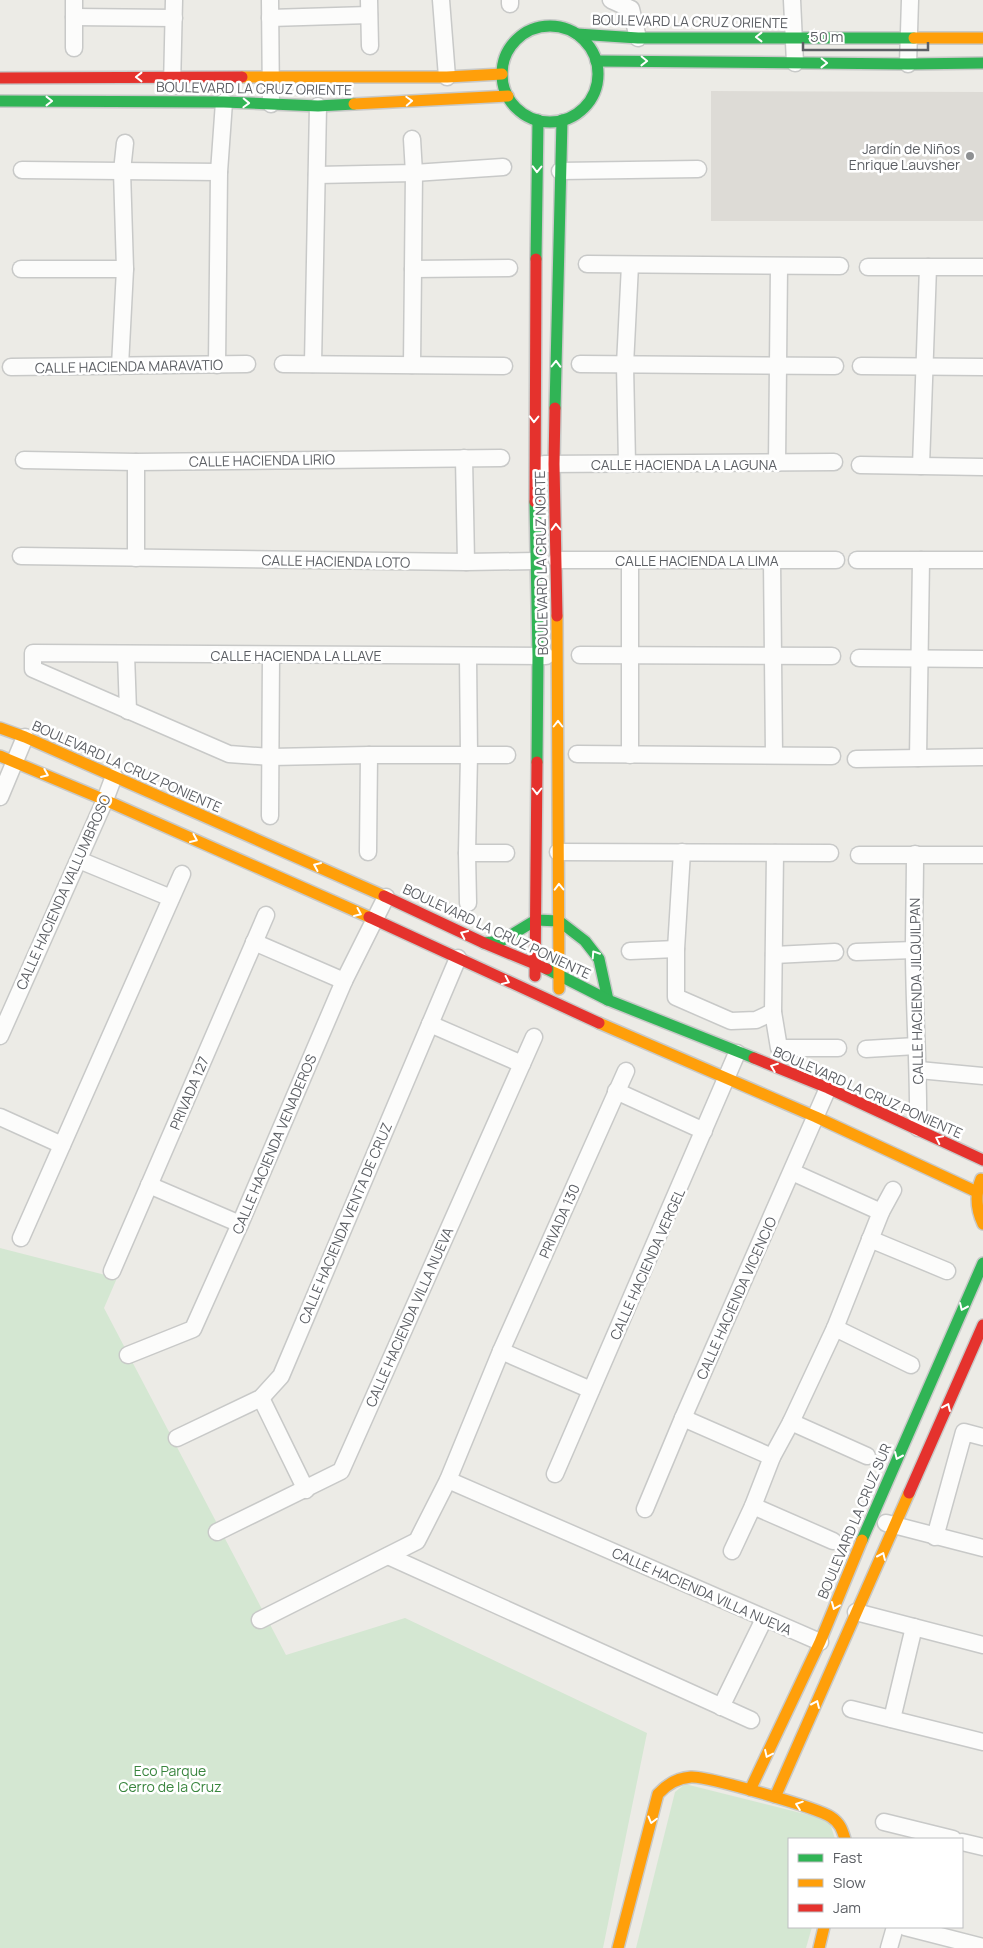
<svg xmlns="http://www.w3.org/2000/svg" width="983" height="1948" viewBox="0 0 983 1948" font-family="Manrope,sans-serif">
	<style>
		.education { fill: #dddbd6 }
		.green { fill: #d4e7d2 }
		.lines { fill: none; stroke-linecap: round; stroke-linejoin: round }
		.street-casing { stroke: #c8c9c8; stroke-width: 19 }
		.fast-casing { stroke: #c8c9c8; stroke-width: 14 }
		.slow-casing { stroke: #c8c9c8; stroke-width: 14 }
		.jam-casing { stroke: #c8c9c8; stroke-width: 14 }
		.street { stroke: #fcfcfb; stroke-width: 16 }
		.fast { stroke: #30b455; stroke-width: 11 }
		.slow { stroke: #ff9f0a; stroke-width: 11 }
		.jam { stroke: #e5322d; stroke-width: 11 }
		.oneway { stroke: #fff }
		.poi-dot { fill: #8e9092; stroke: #fff; stroke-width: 2 }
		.labels { text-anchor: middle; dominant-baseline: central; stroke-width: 5; stroke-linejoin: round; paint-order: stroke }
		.street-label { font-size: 14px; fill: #5c5f64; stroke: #fff }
		.poi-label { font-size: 14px; fill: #5c5f64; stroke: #fff; text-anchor: end }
		.park-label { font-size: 14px; fill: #39853e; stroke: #fff }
	</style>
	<rect width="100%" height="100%" fill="#ecebe6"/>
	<polygon class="education" points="711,91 983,92 983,221 711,221"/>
	<g class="green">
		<polygon points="0,1248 117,1278 104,1308 286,1655 405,1618 647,1733 603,1948 0,1948"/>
		<polygon points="685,1784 829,1820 835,1839 789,1839 789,1927 812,1927 806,1948 636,1948 675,1792"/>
	</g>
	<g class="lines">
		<g class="street-casing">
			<g id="street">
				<polyline points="74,0 74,48"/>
				<polyline points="270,0 271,104"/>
				<polyline points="369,0 370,46"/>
				<polyline points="441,0 447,77"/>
				<polyline points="510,0 510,4"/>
				<polyline points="611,0 631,9 638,38"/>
				<polyline points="792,0 795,63"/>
				<polyline points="74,17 174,18"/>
				<polyline points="270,18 369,15"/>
				<polyline points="908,64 910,0"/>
				<polyline points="172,87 174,0"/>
				<polyline points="412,139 414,173 412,365"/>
				<polyline points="22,170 219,172"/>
				<polyline points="560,171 698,169"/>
				<polyline points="317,175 414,173 503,167"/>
				<polyline points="587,264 840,266"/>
				<polyline points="868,267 983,267"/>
				<polyline points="21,269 125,269"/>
				<polyline points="413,269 509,268"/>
				<polyline points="283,364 504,366"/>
				<polyline points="313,364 318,106"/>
				<polyline points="580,364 835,366"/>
				<polyline points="217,365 219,172 224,102"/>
				<polyline points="120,366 125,269 122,171 125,143"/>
				<polyline points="861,366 983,367"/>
				<polyline points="11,367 247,364"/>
				<polyline points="464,458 466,562"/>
				<polyline points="24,460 136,462 501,458"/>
				<polyline points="136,462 136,558"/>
				<polyline points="777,463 779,267"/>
				<polyline points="544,464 834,462"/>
				<polyline points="627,464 625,365 630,265"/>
				<polyline points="860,465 983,467"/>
				<polyline points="921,466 928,267"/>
				<polyline points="21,556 466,562 536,561"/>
				<polyline points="557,560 836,560"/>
				<polyline points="630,560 630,755"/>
				<polyline points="857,560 983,560"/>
				<polyline points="772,561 774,755"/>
				<polyline points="126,654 128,711"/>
				<polyline points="580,655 832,656"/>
				<polyline points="468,656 469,755 467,853 468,903"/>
				<polyline points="859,658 983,659"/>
				<polyline points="577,754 832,756"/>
				<polyline points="507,755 369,755 271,757 229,754 33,669 33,653 546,656"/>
				<polyline points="918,758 921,560"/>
				<polyline points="856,759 983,757"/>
				<polyline points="0,797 25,737"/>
				<polyline points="270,816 271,655"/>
				<polyline points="368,852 369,755"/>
				<polyline points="558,852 830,853"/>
				<polyline points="682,852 676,949 676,997 731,1021 756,1020 773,1012"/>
				<polyline points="467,853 506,853"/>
				<polyline points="775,853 773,1012 779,1048 838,1048"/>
				<path d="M915 854C915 886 914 918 914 950 914 1009 919 1069 918 1128"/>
				<polyline points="859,855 983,855"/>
				<polyline points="79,860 171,898"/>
				<polyline points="254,942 344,981"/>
				<polyline points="630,951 676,949"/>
				<polyline points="856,952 914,950"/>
				<polyline points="774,955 835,952"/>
				<polyline points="430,1024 522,1064"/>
				<polyline points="0,1036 105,800 114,776"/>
				<polyline points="866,1049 916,1046"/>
				<polyline points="919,1070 983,1076"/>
				<polyline points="616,1091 704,1131"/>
				<polyline points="0,1117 62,1145"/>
				<polyline points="792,1172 881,1212"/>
				<polyline points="149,1185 240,1224"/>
				<polyline points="21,1238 182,874"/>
				<polyline points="870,1239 947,1271"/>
				<polyline points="112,1271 266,915"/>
				<polyline points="835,1328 911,1365"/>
				<polyline points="501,1351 591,1390"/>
				<polyline points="128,1355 193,1329 240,1224 344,981 386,897"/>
				<polyline points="261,1398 306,1490"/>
				<polyline points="683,1418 772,1457"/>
				<polyline points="791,1422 867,1456"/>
				<polyline points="177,1438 261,1398 281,1376 458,958"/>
				<polyline points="555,1474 737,1053"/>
				<polyline points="448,1480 820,1642"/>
				<polyline points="753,1506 833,1541"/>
				<polyline points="645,1509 683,1418 828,1088"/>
				<polyline points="886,1523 983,1548"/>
				<polyline points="217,1532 341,1471 534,1037"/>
				<polyline points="935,1537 964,1432 983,1437"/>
				<polyline points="732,1551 753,1506 772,1457 791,1422 835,1328 881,1212 893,1190"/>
				<polyline points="388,1556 751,1720"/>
				<polyline points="856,1612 983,1645"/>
				<polyline points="260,1620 417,1541 448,1480 501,1351 626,1071"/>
				<polyline points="721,1707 764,1619"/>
				<polyline points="851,1709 983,1742"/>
				<polyline points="892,1719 914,1627"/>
				<polyline points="884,1822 953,1839"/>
				<polyline points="962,1842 983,1847"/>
				<polyline points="905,1927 983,1947"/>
				<polyline points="889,1948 895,1927"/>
			</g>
		</g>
		<g class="fast-casing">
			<g id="fast">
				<circle cx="550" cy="74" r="48"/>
				<polyline points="577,34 638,38 914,38"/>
				<polyline points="596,61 908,64 983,63"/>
				<polyline points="0,101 224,102 318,106 354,104"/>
				<polyline points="536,259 538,120"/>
				<polyline points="555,408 562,120"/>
				<polyline points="535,502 538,656 537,762"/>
				<polyline points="484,943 501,941 536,920 559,921 585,941 599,959 608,1000"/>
				<polyline points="547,969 608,1000 754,1058"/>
				<polyline points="862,1540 983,1263"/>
			</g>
		</g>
		<g class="slow-casing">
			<g id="slow">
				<polyline points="914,38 983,38"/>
				<polyline points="242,77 447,77 502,74"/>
				<polyline points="354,104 508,96"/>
				<polyline points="557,616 559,989"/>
				<polyline points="0,728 25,737 384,896"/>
				<polyline points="0,756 105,800 369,917"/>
				<polyline points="599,1023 816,1117 977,1192"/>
				<path d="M981 1179C975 1194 976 1209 983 1224"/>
				<polyline points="750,1790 820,1642 862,1540"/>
				<polyline points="775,1797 909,1493"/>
				<path d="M618 1948 658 1794C667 1784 677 1778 691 1777 707 1776 818 1808 831 1817 840 1823 842 1829 845 1839"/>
				<polyline points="819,1948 824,1927"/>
			</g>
		</g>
		<g class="jam-casing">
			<g id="jam">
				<polyline points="0,78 242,77"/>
				<polyline points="555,408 554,464 557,616"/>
				<polyline points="535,502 536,259"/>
				<polyline points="384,896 484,943 547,969"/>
				<polyline points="369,917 599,1023"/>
				<polyline points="535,976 537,762"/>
				<polyline points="754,1058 828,1088 983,1160"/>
				<polyline points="909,1493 983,1325"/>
			</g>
		</g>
		<use href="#street" class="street"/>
		<use href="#fast" class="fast"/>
		<use href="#slow" class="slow"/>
		<use href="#jam" class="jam"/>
	</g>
	<defs><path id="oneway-chevron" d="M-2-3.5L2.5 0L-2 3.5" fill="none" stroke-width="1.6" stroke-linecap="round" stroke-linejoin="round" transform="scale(1.25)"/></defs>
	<g class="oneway">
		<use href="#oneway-chevron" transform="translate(759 37) rotate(180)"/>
		<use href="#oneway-chevron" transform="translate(644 61) rotate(1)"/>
		<use href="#oneway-chevron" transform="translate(824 63) rotate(1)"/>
		<use href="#oneway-chevron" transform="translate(139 77) rotate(180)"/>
		<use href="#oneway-chevron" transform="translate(49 101)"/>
		<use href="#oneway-chevron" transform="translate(409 101) rotate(-3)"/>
		<use href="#oneway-chevron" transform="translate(246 103) rotate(2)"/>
		<use href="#oneway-chevron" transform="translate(537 169) rotate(91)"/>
		<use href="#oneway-chevron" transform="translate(556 364) rotate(-89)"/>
		<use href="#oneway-chevron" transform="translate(534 419) rotate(91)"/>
		<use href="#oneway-chevron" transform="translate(556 527) rotate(-92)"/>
		<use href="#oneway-chevron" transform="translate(558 724) rotate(-90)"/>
		<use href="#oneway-chevron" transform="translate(45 774) rotate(23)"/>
		<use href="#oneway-chevron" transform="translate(537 791) rotate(90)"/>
		<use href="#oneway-chevron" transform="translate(194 839) rotate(24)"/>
		<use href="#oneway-chevron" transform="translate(317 866) rotate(-156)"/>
		<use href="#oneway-chevron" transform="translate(559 887) rotate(-91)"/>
		<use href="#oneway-chevron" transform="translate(358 913) rotate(24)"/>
		<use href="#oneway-chevron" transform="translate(464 934) rotate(-155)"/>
		<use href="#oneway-chevron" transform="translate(595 954) rotate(-123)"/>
		<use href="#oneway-chevron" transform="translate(506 981) rotate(25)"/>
		<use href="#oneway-chevron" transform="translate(774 1067) rotate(-159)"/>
		<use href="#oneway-chevron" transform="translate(939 1139) rotate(-154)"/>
		<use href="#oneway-chevron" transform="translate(963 1307) rotate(114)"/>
		<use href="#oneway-chevron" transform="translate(947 1407) rotate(-66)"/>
		<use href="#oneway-chevron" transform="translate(898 1456) rotate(114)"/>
		<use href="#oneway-chevron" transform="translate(882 1556) rotate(-66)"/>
		<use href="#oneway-chevron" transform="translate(835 1606) rotate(112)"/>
		<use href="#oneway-chevron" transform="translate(816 1704) rotate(-66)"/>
		<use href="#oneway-chevron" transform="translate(768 1754) rotate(115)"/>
		<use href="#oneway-chevron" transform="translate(799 1805) rotate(-161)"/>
		<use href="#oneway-chevron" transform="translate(652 1820) rotate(105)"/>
	</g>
	<circle class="poi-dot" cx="970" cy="156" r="5"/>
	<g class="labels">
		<g class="street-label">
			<text transform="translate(690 21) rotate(1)">BOULEVARD LA CRUZ ORIENTE</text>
			<text transform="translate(254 88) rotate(1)">BOULEVARD LA CRUZ ORIENTE</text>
			<text transform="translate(129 366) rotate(-1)">CALLE HACIENDA MARAVATIO</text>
			<text transform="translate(262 460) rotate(-1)">CALLE HACIENDA LIRIO</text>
			<text x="684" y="464">CALLE HACIENDA LA LAGUNA</text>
			<text x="697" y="560">CALLE HACIENDA LA LIMA</text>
			<text transform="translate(336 561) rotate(1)">CALLE HACIENDA LOTO</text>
			<text transform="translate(541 563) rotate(-91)">BOULEVARD LA CRUZ NORTE</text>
			<text x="296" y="655">CALLE HACIENDA LA LLAVE</text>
			<text transform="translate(127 766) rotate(24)">BOULEVARD LA CRUZ PONIENTE</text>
			<text transform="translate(63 892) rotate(-66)">CALLE HACIENDA VALLUMBROSO</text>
			<text transform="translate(497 931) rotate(25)">BOULEVARD LA CRUZ PONIENTE</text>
			<text transform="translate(916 991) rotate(-91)">CALLE HACIENDA JILQUILPAN</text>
			<text transform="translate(868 1092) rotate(24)">BOULEVARD LA CRUZ PONIENTE</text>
			<text transform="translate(189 1093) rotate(-67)">PRIVADA 127</text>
			<text transform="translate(274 1144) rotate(-67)">CALLE HACIENDA VENADEROS</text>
			<text transform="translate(559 1221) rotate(-66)">PRIVADA 130</text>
			<text transform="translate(345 1223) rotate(-67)">CALLE HACIENDA VENTA DE CRUZ</text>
			<text transform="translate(647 1264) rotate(-66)">CALLE HACIENDA VERGEL</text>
			<text transform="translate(736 1298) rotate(-66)">CALLE HACIENDA VICENCIO</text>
			<text transform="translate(409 1317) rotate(-66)">CALLE HACIENDA VILLA NUEVA</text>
			<text transform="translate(854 1521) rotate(-67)">BOULEVARD LA CRUZ SUR</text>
			<text transform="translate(702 1591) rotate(24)">CALLE HACIENDA VILLA NUEVA</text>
		</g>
		<g class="poi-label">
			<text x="960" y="148">Jardín de Niños<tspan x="960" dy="16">Enrique Lauvsher</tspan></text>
		</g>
		<g class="park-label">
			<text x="170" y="1770">Eco Parque<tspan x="170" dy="16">Cerro de la Cruz</tspan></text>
		</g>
	</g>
	<rect x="788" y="1838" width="175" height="90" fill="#ffffff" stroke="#bebfc1"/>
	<rect x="798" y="1854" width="25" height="8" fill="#30b455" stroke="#bebfc1"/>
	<text x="833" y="1863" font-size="15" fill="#5c5f64">Fast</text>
	<rect x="798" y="1879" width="25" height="8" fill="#ff9f0a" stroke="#bebfc1"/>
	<text x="833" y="1888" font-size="15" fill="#5c5f64">Slow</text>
	<rect x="798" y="1904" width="25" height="8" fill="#e5322d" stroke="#bebfc1"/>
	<text x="833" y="1913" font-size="15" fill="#5c5f64">Jam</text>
	<path d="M803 42v8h125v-8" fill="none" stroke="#5c5f64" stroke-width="2.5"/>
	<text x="810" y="42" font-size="15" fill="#5c5f64" stroke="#ffffff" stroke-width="4" paint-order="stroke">50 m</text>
</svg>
